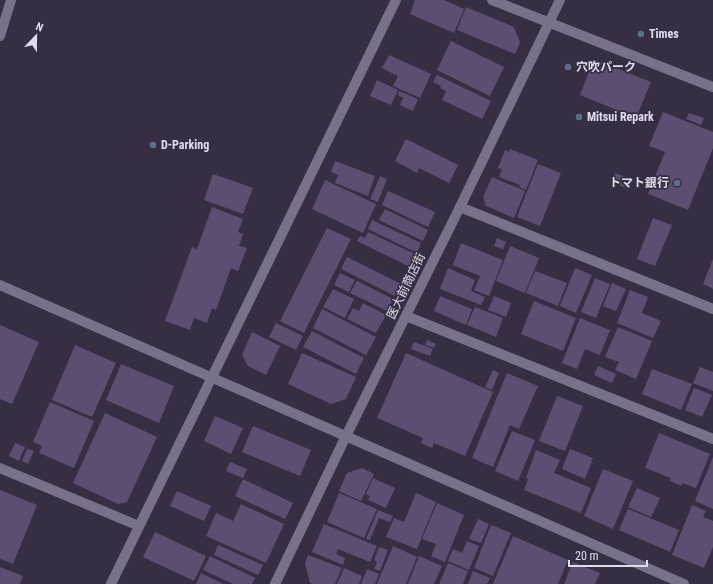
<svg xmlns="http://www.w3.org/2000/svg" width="713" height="584" viewBox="0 0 713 584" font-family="'Roboto Condensed','Noto Sans JP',sans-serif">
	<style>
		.building { fill: #5c4e71 }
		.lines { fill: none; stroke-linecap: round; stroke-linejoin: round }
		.minor { stroke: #7a7089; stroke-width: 10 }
		.service-dot { fill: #5c6f8a; stroke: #372e43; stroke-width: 1.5 }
		.labels { text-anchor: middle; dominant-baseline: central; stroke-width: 3.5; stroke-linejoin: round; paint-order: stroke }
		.poi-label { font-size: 12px; font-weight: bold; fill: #e1dcea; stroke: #372e43; text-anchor: start }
		.street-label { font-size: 12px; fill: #e1dcea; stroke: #372e43 }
	</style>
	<rect width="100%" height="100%" fill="#372e43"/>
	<g class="building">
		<polygon points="415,0 444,0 464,9 454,33 410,14"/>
		<polygon points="466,7 514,27 520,42 515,54 457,30"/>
		<polygon points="451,41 504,67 490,96 437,70"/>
		<polygon points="389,55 431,74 420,98 393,86 398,76 382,68"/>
		<polygon points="594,59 651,82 636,118 580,95"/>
		<polygon points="437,75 491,101 482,119 442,100 446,91 440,88 441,86 433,82"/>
		<polygon points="377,80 398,90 391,105 370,96"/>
		<polygon points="399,91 418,99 413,111 400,105 403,98 398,95"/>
		<polygon points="663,112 713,132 713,148 688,210 648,194 665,152 649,146"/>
		<polygon points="689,113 704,118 701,125 686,119"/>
		<polygon points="406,139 458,165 449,183 419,168 417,173 395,161"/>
		<polygon points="510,149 538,160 526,190 519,187 520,185 499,177 502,169 498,168 505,150 509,152"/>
		<polygon points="335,161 375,176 368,196 335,183 338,175 331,172"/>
		<polygon points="538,164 561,173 540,226 517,217"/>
		<polygon points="615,173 633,180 629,189 611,182"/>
		<polygon points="213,174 253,188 243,214 204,200"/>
		<polygon points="380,176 387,179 378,202 370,199"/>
		<polygon points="492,177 525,191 514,218 486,206 483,197"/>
		<polygon points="325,180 376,204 363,233 312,209"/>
		<polygon points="388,191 435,212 428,227 382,205"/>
		<polygon points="212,207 243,219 238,232 243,234 239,246 247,248 238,271 231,268 216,310 212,308 207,323 194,318 190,330 165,321 192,247 197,249"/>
		<polygon points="385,209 428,230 423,241 379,220"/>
		<polygon points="653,218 672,225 655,266 637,259"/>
		<polygon points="372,220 421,243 417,253 368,229"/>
		<polygon points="327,228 351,239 304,333 280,321"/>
		<polygon points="368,232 415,254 410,267 357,241 360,236 365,238"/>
		<polygon points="497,238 506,242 503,249 494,246"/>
		<polygon points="461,243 503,260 489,296 474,290 480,276 453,265"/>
		<polygon points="510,246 539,258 525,293 496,281"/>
		<polygon points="347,257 401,284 395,296 341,269"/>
		<polygon points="713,259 713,289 703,284"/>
		<polygon points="448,268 475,280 471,291 485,297 481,305 440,289"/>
		<polygon points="575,268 592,275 576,313 560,306"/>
		<polygon points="535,271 567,283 558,306 526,293"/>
		<polygon points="340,273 355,280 349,292 334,285"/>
		<polygon points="595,278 610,284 596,318 581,312"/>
		<polygon points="357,281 393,299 387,311 350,293"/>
		<polygon points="612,283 626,289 616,311 603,306"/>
		<polygon points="333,289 354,299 345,318 323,307"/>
		<polygon points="630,290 648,297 642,313 661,321 653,338 617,323"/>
		<polygon points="440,296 472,309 466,325 434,311"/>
		<polygon points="494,296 511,303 506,317 488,310"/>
		<polygon points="534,301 576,318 563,351 521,334"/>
		<polygon points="363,303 386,315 376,333 347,319 353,308 359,311"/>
		<polygon points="475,307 503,318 496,337 467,325"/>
		<polygon points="322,309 376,337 366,355 313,328"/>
		<polygon points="580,318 610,330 600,355 585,349 577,369 562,363"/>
		<polygon points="276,323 303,336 296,350 269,337"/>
		<polygon points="0,325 39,342 12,404 0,399"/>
		<polygon points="618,327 652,341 636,379 615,370 619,362 605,357"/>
		<polygon points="312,331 364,358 356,374 303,347"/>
		<polygon points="252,332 280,346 266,375 248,366 242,355"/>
		<polygon points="427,340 436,344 434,348 425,345"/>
		<polygon points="414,342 433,349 430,356 411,349"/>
		<polygon points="75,345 116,363 92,417 52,400"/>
		<polygon points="302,353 356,377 346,399 331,404 288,384"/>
		<polygon points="406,353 493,392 465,456 434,443 432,448 421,443 423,438 377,418"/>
		<polygon points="121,364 174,386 159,423 106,400"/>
		<polygon points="598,366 616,374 612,383 594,375"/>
		<polygon points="700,367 713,372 713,391 693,383"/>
		<polygon points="652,369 692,384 681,410 642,394"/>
		<polygon points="493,370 499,373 492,390 485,387"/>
		<polygon points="507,373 538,386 519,429 510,425 493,467 472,458"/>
		<polygon points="694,388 712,395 702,417 685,410"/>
		<polygon points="557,396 583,406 565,451 539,441"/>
		<polygon points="50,402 94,421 74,468 39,453 42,446 33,442"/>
		<polygon points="105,413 157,437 127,502 118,504 73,483"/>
		<polygon points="215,416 243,428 231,454 204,441"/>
		<polygon points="253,426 311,450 300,476 242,452"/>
		<polygon points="512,431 535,440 518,481 495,471"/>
		<polygon points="659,433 710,454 696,488 682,483 681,486 670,481 671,478 645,468"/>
		<polygon points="15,443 25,447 19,461 9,456"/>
		<polygon points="27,449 34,451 28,464 22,461"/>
		<polygon points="570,449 593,458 585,479 562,469"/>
		<polygon points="536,450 560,460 554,473 591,488 581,513 524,490 528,479 526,478"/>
		<polygon points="713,457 713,509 695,501"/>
		<polygon points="230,462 247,469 243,478 226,471"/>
		<polygon points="362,468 374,474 361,501 339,491 347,473"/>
		<polygon points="603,469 633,481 613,529 584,516"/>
		<polygon points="373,478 395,488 386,508 368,500 370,496 366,494"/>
		<polygon points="243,479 293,503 285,519 235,496"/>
		<polygon points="637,488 660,498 651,517 628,507"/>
		<polygon points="0,490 37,505 13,564 0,559"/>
		<polygon points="177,491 211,506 204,521 170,506"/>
		<polygon points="339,493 377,509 364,538 327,522"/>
		<polygon points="416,493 436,502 417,549 386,537 394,518 404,522"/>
		<polygon points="437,503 464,515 445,562 431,556 436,544 422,539"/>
		<polygon points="241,504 284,524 266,563 206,536 216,513 233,521"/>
		<polygon points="692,505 706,511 703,517 713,521 713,547 704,568 672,555"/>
		<polygon points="628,509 679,530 670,552 619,530"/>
		<polygon points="378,510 393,516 390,522 379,518 370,540 366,539"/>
		<polygon points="478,519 489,524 481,543 469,539"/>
		<polygon points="324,524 377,546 370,562 338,549 336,554 345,558 343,565 312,552"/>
		<polygon points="491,525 511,533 493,576 474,568"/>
		<polygon points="155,532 206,556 194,581 143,557"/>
		<polygon points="513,536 568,560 558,584 493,584"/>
		<polygon points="467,541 479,546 469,570 448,561 453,549 462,553"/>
		<polygon points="218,545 263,565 258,575 214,555"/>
		<polygon points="393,546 417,557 406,584 377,584"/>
		<polygon points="379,547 388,550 380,571 374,569 377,562 374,560"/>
		<polygon points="308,555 342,568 335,584 313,584 310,583 305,563"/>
		<polygon points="210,556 255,578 252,584 233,584 203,570"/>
		<polygon points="419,556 442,566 434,584 408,584"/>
		<polygon points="573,562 600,573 595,584 564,584"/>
		<polygon points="448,563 468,571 463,584 439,584"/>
		<polygon points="0,567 23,576 20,584 0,584"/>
		<polygon points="344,568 362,576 359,584 337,584"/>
		<polygon points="367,569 379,574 375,584 361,584"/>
		<polygon points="473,571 490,578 487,584 468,584"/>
		<polygon points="201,573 223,584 196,584"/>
	</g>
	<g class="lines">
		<g class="minor">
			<polyline points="492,0 713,87"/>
			<polyline points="0,36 11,0"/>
			<polyline points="460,207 713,309"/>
			<polyline points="0,285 684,584"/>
			<polyline points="406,316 713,439"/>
			<polyline points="0,468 139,526"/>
			<polyline points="111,584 396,0"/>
			<polyline points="275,584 346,436 460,207 560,0"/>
		</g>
	</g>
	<g class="service-dot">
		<circle cx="641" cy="34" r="4"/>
		<circle cx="568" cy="67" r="4"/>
		<circle cx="579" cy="117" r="4"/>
		<circle cx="153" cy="145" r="4"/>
		<circle cx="677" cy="183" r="4"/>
	</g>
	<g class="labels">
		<g class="poi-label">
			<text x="649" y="34">Times</text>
			<text x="576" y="67">穴吹パーク</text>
			<text x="587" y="117">Mitsui Repark</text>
			<text x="161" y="145">D-Parking</text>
			<text x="669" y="183" text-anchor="end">トマト銀行</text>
		</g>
		<g class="street-label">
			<text transform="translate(406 286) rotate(-64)">医大前商店街</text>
		</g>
	</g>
	<g transform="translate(36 36) rotate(22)" stroke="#372e43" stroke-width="3" paint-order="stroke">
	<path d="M0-3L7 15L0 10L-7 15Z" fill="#e1dcea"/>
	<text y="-6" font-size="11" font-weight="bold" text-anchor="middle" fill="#e1dcea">N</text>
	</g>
	<path d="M569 560v6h78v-6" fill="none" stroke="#e1dcea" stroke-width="2"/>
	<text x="575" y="560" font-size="12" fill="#e1dcea" stroke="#372e43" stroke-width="3" paint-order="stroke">20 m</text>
</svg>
